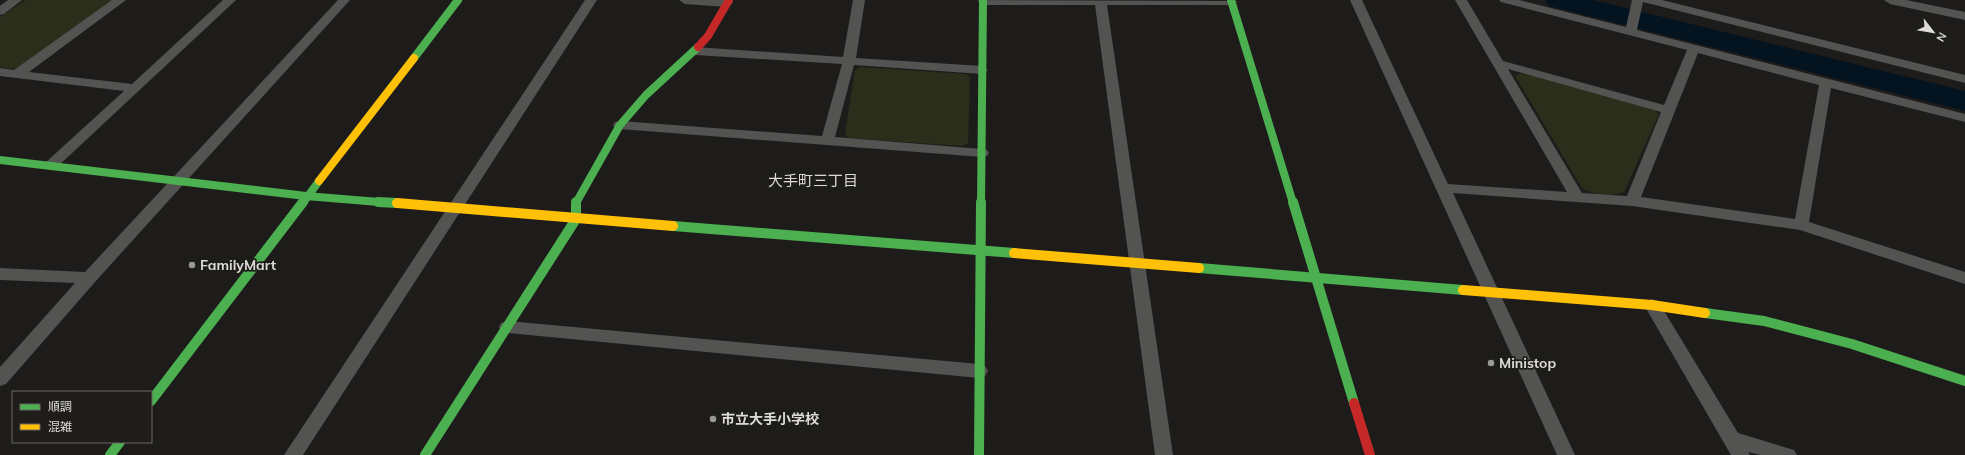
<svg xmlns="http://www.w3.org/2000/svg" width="1965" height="455" viewBox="0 0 1965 455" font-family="Mulish,'Noto Sans JP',sans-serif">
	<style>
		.green { fill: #2a2e1a }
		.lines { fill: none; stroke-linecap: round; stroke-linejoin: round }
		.river { fill: #03131f; fill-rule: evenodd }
		.street { fill: #535352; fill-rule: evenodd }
		.fast-far1 { stroke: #4caf50; stroke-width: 8 }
		.fast { stroke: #4caf50; stroke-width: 10 }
		.slow-far1 { stroke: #ffc107; stroke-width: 8 }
		.slow { stroke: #ffc107; stroke-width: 10 }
		.jam-far1 { stroke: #c62828; stroke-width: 8 }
		.jam { stroke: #c62828; stroke-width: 10 }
		.poi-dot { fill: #9a9897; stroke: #1e1d1a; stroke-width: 1.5 }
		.labels { text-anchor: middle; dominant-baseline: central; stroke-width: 3.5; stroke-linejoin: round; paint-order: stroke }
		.poi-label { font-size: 14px; font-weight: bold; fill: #dddbda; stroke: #1e1d1a; text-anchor: start }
		.neighbourhood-label { font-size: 15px; fill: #dddbda; stroke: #1e1d1a }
	</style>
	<rect width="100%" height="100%" fill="#1d1c1b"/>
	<g class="green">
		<polygon points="26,0 113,0 16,69 0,67 0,17"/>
		<polygon points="860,67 965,74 970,77 968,143 962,146 849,138 845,134 855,70"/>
		<path d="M1523 73 1654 109 1659 114 1624 192C1611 197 1594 195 1582 188L1515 76Z"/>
	</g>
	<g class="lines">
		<polygon class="river" points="1545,0 1593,0 1965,91 1965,111 1549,6"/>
		<g class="street">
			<polygon points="8,0 22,0 4,14 0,15 0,6"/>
			<polygon points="112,0 126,0 29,72 132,84 223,0 236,0 55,169 45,169 43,166 45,163 124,91 0,76 0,68 14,70"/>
			<polygon points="338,0 350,0 95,282 6,384 0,386 0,367 75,283 0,280 0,268 85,272"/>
			<polygon points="585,0 597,0 303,455 284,455"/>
			<polygon points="679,0 729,0 733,3 727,7 685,4"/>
			<polygon points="853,0 865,0 856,58 982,66 988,70 982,74 854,65 835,137 982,149 987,150 989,153 987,156 982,157 620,129 615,128 613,125 615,122 620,121 822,136 842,64 695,55 689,51 695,47 843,57"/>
			<polygon points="978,0 1238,1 1232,5 1107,5 1173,455 1155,455 1095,5 983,5 979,3"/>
			<path d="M1350 0H1362L1448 184 1567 192 1455 0H1467L1503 61 1664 105 1687 50 1501 2 1499 0H1519L1626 27 1632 0H1662L1965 75V83L1643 2 1637 30 1965 114V122L1831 88 1809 222 1965 272V284L1800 230 1632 206 1453 193 1575 455H1557ZM1698 53 1819 85 1795 219 1641 197ZM1508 69 1661 112 1627 196 1582 193Z"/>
			<polygon points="1884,0 1906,0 1965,12 1965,20 1890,4"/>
			<polygon points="1652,299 1658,301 1738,433 1794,450 1797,455 1761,455 1748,452 1750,455 1731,455 1644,305 1646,301"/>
			<polygon points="507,321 979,364 985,366 988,371 985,376 979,378 507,333 501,331 499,327 501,323"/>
		</g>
		<g class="fast-far1">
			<polyline points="1231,0 1293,203"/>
			<polyline points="414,58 458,0"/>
			<polyline points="0,160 306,196 391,203"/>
			<polyline points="303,203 319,181"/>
			<polyline points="576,203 620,125 646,95 698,47"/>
			<polyline points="981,203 983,0"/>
		</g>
		<g class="fast">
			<polyline points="378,202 397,203"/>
			<polyline points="1293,202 1354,403"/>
			<polyline points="673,226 1014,253"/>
			<polyline points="1199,268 1463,290"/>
			<polyline points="1705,313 1764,321 1852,344 1965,381"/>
			<polyline points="151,401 303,202"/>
			<polyline points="110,455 120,442"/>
			<polyline points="425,455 576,219 576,202"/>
			<polyline points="979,455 981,202"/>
		</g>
		<polyline class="slow-far1" points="319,181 414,58"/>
		<g class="slow">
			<polyline points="397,203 673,226"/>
			<polyline points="1014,253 1199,268"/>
			<polyline points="1463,290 1652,305 1705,313"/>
		</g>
		<polyline class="jam-far1" points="698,47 708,36 729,0"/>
		<polyline class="jam" points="1354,403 1370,455"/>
	</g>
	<g class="poi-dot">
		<circle cx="192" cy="265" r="4"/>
		<circle cx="1491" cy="363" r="4"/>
		<circle cx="713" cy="419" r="4"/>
	</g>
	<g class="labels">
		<g class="poi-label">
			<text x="200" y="265">FamilyMart</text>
			<text x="1499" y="363">Ministop</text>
			<text x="721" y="419">市立大手小学校</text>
		</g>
		<g class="neighbourhood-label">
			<text x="813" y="180">大手町三丁目</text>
		</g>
	</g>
	<rect x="12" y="391" width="140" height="52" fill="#1e1d1a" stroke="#6a6967"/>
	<rect x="20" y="404" width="20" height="6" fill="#4caf50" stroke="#6a6967"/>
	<text x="48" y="411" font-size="12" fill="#dddbda">順調</text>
	<rect x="20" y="424" width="20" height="6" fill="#ffc107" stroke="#6a6967"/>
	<text x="48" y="431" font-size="12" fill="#dddbda">混雑</text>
	<g transform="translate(1933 32) rotate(121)" stroke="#1e1d1a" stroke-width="3" paint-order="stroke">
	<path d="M0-3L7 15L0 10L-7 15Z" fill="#dddbda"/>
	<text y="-6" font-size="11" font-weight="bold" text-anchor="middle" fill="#dddbda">N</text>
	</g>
</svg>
